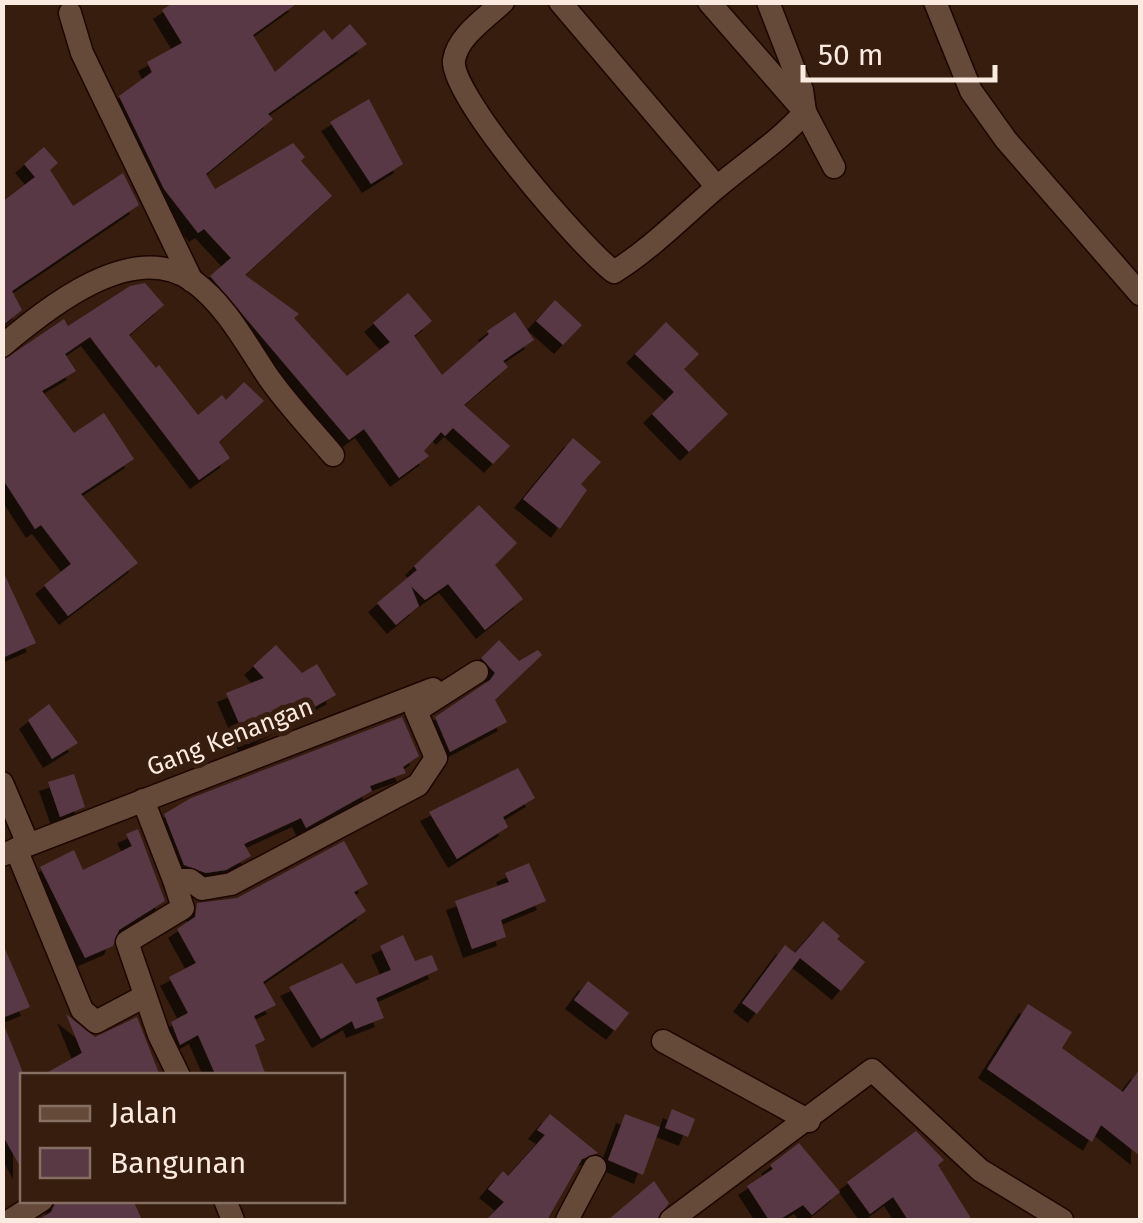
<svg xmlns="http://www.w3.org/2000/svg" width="1143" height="1223" viewBox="0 0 1143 1223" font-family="'Fira Sans',sans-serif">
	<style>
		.building { fill: #583944; filter: url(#shadow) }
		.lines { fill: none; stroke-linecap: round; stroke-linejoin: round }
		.street-casing { stroke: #1c0600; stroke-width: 25 }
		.street { stroke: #664a39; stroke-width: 22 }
		.labels { text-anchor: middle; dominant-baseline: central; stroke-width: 10; stroke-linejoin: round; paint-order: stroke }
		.street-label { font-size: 25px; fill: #fbeae0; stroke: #361d0e }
	</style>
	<defs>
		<filter id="shadow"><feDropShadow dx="-9" dy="9" stdDeviation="0" flood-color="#0009"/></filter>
	</defs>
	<rect width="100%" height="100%" fill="#361d0e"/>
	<g class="building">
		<polygon points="174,2 299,2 253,35 275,72 324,30 332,40 350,24 367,44 268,114 273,119 206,174 215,189 293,143 305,157 301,161 332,196 245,275 299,314 294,318 347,376 390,342 373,323 408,293 432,321 414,336 442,375 489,334 487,331 515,312 534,340 503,361 508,367 464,405 510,446 493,464 453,428 445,436 441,432 424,451 429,456 399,478 364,429 349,440 210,276 231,258 204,229 198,233 164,189 119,96 152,72 147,62 182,43 162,10"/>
		<polygon points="369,99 403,164 371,184 330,122"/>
		<polygon points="44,147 58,163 50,170 73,206 123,173 139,205 12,291 22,310 2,326 2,202 35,177 24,164"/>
		<polygon points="145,283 164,305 129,335 156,368 159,365 198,415 222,395 226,400 244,382 264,401 219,442 230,458 199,480 90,337 65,354 76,371 42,391 74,433 104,413 134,459 81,494 138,563 68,616 44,585 71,564 41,525 35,529 2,478 2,361 64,319 68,326 130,286"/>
		<polygon points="555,300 582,325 563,345 536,321"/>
		<polygon points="666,322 699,354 684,369 728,414 689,452 652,414 674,392 635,354"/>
		<polygon points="573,438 601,462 581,484 587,490 560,529 523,499"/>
		<polygon points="479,505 517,543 495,565 523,599 485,630 448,584 425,600 411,586 419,606 396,625 377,603 417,570 414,566"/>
		<polygon points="2,569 36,643 2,658"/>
		<polygon points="499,640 519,661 538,650 542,655 495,700 507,722 450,752 435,717 490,680 495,673 481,658"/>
		<polygon points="276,645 302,673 317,664 336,695 248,744 226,693 264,678 253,666"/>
		<polygon points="49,704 78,743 52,759 28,720"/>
		<polygon points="402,717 419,756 403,767 406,773 370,786 372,791 306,828 301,818 244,844 251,856 226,870 206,873 184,865 164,814 191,798"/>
		<polygon points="518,768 535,798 503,817 508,827 457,859 429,812"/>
		<polygon points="74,774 85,807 60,817 48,782"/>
		<polygon points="138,829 165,901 119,930 113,946 85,958 40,867 74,850 83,870 132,846 126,834"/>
		<polygon points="344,841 368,884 354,892 366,911 263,982 276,1005 254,1016 265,1040 255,1045 266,1076 216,1076 198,1035 180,1045 171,1022 188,1013 169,977 196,963 177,929 195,917 197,903 237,898"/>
		<polygon points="529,863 546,901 501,920 506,937 472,949 455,901 509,882 505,873"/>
		<polygon points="823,921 840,936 837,939 865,962 841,991 800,958 757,1014 742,1003 785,945 795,953"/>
		<polygon points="403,935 415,961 432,955 438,970 376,998 384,1018 355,1029 352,1021 321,1039 289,987 342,963 356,984 391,970 380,946"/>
		<polygon points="2,942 30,1007 2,1018"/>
		<polygon points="588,981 629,1013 615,1031 574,1000"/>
		<polygon points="1028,1004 1072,1032 1062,1048 1123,1092 1140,1069 1140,1156 1101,1125 1092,1142 987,1069"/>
		<polygon points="66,1014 95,1037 137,1017 160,1076 41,1076 82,1053"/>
		<polygon points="3,1023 22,1070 22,1170 2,1134"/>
		<polygon points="672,1109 695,1119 688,1137 665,1128"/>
		<polygon points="550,1114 598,1153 582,1159 547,1220 486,1220 504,1202 488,1189 503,1171 508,1176 545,1135 537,1130"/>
		<polygon points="625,1114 660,1127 643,1175 608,1160"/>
		<polygon points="916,1131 944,1160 938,1165 972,1220 908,1220 893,1197 870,1214 847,1182"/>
		<polygon points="799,1143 840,1192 812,1215 803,1205 779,1220 769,1220 747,1186 773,1169 770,1165"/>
		<polygon points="654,1181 669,1203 656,1220 608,1220"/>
		<polygon points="57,1200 133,1200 142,1220 38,1220 51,1212"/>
	</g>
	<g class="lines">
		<g class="street-casing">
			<g id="street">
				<path d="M503 2C486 18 458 36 454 60 449 95 582 248 614 272 652 248 682 217 716 188 746 162 779 142 805 112L802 90 768 2"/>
				<polyline points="560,2 717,187"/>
				<polyline points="709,2 805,112 834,167"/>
				<polyline points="935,2 971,91 1006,140 1140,294"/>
				<polyline points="70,13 82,53 192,281"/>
				<path d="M2 346C47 308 133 238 193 281 226 305 246 344 269 378 288 405 312 430 333 455"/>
				<polyline points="2,783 28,844"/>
				<polyline points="143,800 174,880"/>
				<polyline points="16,849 82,1010 96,1022 145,996"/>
				<polyline points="2,855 433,689"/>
				<polyline points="663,1041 809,1121"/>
				<polyline points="179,1076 159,1035 127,942 183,908 174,880 190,880 202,889 231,884 418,785 436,758 416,711 477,672"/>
				<polyline points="225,1200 233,1220"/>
				<polyline points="11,1220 42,1200"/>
				<polyline points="567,1220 595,1167"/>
				<polyline points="671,1220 872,1070 980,1170 1062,1220"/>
			</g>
		</g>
		<use href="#street" class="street"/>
	</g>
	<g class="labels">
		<g class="street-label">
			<text transform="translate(230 737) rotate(-21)">Gang Kenangan</text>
		</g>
	</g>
	<rect width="1143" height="1223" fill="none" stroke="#fbeae0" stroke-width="10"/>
	<rect x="20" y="1073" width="325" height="130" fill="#361d0e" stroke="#856f62" stroke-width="2.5"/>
	<rect x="40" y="1106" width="50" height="15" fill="#664a39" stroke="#856f62" stroke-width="2.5"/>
	<text x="110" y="1123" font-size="30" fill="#fbeae0">Jalan</text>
	<rect x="40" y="1148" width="50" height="30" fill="#583944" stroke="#856f62" stroke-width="2.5"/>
	<text x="110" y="1173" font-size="30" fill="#fbeae0">Bangunan</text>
	<path d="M803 65v15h192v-15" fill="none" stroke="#fbeae0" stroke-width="5"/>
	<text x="818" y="65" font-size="30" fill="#fbeae0" stroke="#361d0e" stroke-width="8" paint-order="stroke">50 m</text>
</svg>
